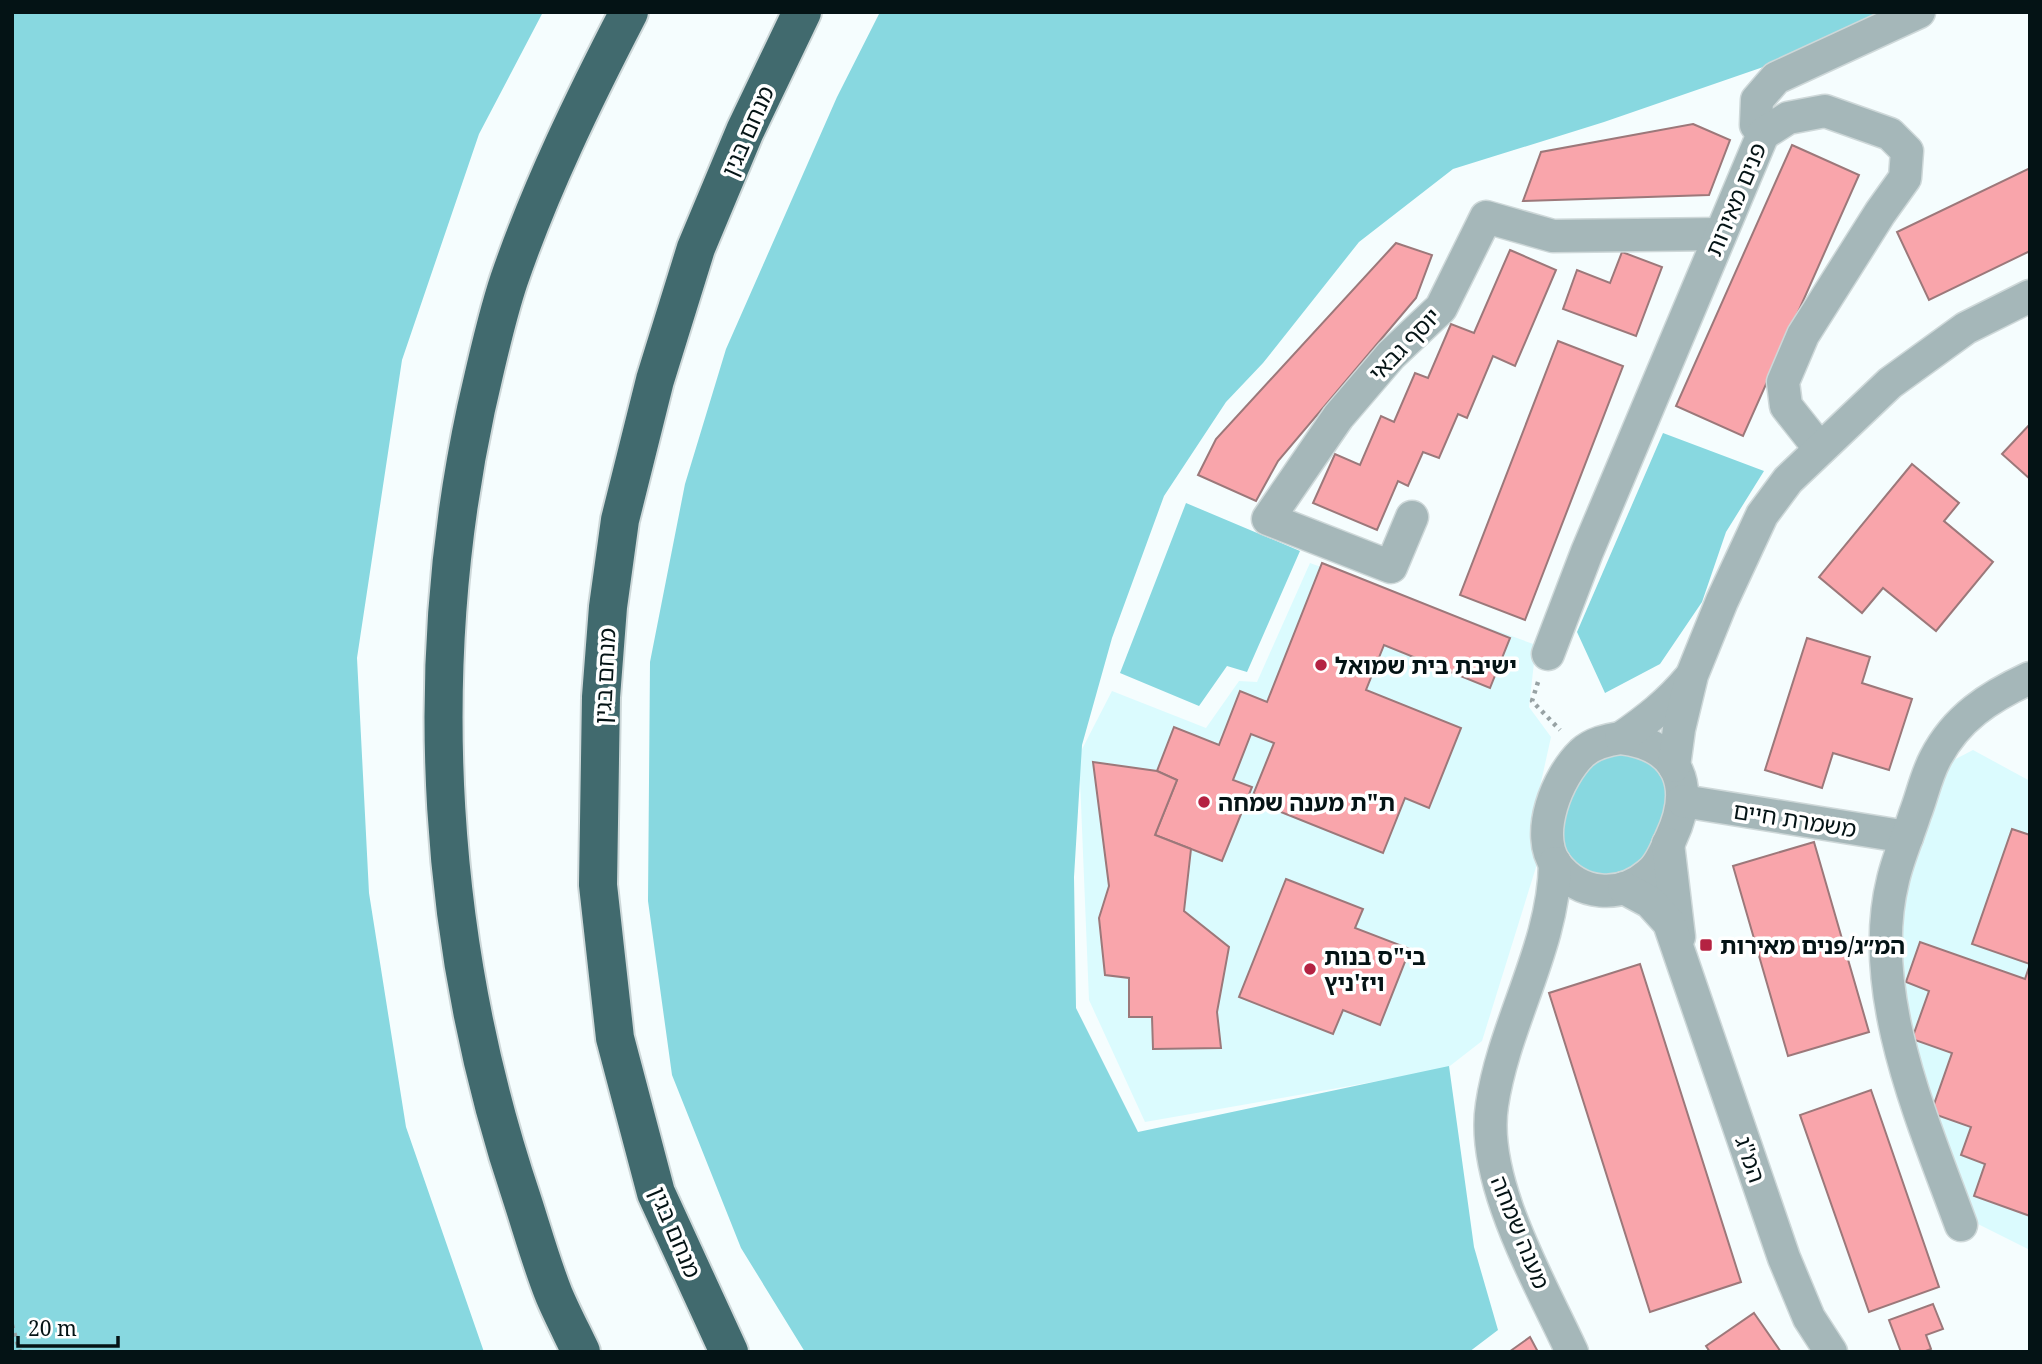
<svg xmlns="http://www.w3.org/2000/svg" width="2042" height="1364" viewBox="0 0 2042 1364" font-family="'Noto Serif','Noto Sans Hebrew',serif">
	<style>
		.built { fill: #dbfbfe }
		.green { fill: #88d8e0 }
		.building { fill: #f9a5ab; stroke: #9c787a; stroke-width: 2 }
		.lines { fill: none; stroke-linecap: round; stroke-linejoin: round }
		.minor-casing { stroke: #ced8d9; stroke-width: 35 }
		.highway-casing { stroke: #ced8d9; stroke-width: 42 }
		.path { stroke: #97a2a4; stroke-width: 4.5; stroke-dasharray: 3.5 5; stroke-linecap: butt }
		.minor { stroke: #a5b7b9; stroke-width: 32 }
		.highway { stroke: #416a6e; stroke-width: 38 }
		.poi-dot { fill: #b42242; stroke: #fff; stroke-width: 2.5 }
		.labels { text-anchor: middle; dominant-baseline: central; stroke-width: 7; stroke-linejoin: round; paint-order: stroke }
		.street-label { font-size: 23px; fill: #041315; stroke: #fff }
		.poi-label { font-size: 23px; font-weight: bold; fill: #041315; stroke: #fff; text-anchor: start }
	</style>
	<rect width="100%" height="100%" fill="#f5fdfe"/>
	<g class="built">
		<polygon points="1310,563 1536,645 1529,707 1551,737 1534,814 1537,864 1482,1041 1446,1069 1145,1122 1089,1000 1079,755 1112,691 1206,728 1239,681 1257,682"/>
		<polygon points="1973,750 2030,781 2028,1249 1978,1224 1937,1131 1892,945 1907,867 1946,764"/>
	</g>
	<g class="green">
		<polygon points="12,12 543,12 479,134 402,360 357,658 369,893 406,1127 484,1352 12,1352"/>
		<polygon points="880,12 1896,12 1769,65 1604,122 1453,169 1359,242 1263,363 1226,402 1164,496 1112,638 1082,745 1074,877 1076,1008 1138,1132 1449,1066 1474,1247 1498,1330 1469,1352 805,1352 741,1248 672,1075 648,901 650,662 685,484 726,349 837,97"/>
		<polygon points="1663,433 1764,471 1726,532 1702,602 1660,664 1605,693 1577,632"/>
		<polygon points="1186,503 1300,551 1247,672 1227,666 1199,706 1120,673"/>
		<path d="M1620 753C1675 761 1676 800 1654 841 1650 848 1647 860 1641 865 1634 872 1621 876 1612 881L1576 871 1558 842C1565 801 1574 763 1620 753Z"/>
	</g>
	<g class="building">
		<polygon points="1693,124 1730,140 1709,195 1523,201 1541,152"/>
		<polygon points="1792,145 1859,175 1743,436 1676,406"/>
		<polygon points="2030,168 2030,251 1929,300 1897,232"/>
		<polygon points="1396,243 1432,255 1416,298 1278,461 1256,501 1198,475 1216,439"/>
		<polygon points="1510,250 1556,270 1515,366 1493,356 1467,418 1458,414 1439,458 1423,452 1408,486 1398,481 1377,530 1313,503 1335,454 1360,465 1381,416 1394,422 1415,373 1428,378 1451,324 1474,333"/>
		<polygon points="1622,252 1662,267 1636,336 1563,309 1577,270 1610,283"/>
		<polygon points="1558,341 1623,366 1525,620 1460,595"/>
		<polygon points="2030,424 2030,479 2002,454"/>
		<polygon points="1912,464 1959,503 1944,521 1993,562 1936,631 1883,588 1862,613 1819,577"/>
		<polygon points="1322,563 1510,638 1490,688 1384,645 1366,690 1461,728 1429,808 1405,798 1383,853 1251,800 1274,743 1251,734 1233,780 1252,787 1222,861 1155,835 1177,780 1157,771 1174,727 1219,745 1240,691 1267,702"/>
		<polygon points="1807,638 1870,657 1862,683 1912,699 1889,770 1833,753 1822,788 1765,770"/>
		<polygon points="1093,762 1157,771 1177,780 1155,835 1191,849 1184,911 1229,947 1217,1012 1221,1048 1153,1049 1152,1017 1129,1017 1129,978 1105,975 1099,918 1109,886"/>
		<polygon points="2012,829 2030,835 2030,1216 1974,1196 1985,1164 1961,1155 1971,1127 1931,1113 1952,1053 1912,1039 1929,991 1906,982 1920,942 2025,979 2030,964 1972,944"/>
		<polygon points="1814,842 1869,1032 1788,1056 1733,866"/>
		<polygon points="1286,879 1363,909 1355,928 1410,949 1380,1025 1343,1010 1333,1034 1239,997"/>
		<polygon points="1640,964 1741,1282 1650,1312 1549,993"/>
		<polygon points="1871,1090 1939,1287 1869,1312 1800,1115"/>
		<polygon points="1933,1304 1943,1329 1926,1335 1931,1349 1923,1352 1901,1352 1889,1320"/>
		<polygon points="1754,1313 1781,1352 1710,1352 1706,1346"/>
		<polygon points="1530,1337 1538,1352 1509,1352"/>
	</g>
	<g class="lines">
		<g class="minor-casing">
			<g id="minor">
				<polyline points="1763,134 1756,125 1757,100 1776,78 1919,12"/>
				<polyline points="1412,517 1391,567 1268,519 1338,417 1391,355 1441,308 1486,217 1553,236 1720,234"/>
				<polyline points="1548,654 1587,552 1763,134 1788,118 1825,111 1890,134 1907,151 1905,178 1880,213 1803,335 1783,382 1786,406 1820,449"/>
				<path d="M1621 738C1680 745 1695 787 1671 838 1666 850 1660 866 1649 874 1620 899 1580 896 1556 865 1534 834 1557 777 1582 753 1593 743 1607 740 1621 738Z"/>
				<path d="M1621 738C1647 720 1669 703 1689 679"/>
				<polyline points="1674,766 1679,729 1692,675 1722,601 1762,515 1788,480 1890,383 1966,328 2030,296"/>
				<polyline points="1683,801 1907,837"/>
				<polyline points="1668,844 1679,937"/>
				<path d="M1555 863C1554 947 1504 1023 1492 1105 1480 1181 1541 1284 1572 1352"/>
				<polyline points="1624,888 1650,902 1669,923 1784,1258 1809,1318 1831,1352"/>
				<path d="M1961 1225C1923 1121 1865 992 1893 880 1898 858 1908 836 1915 814 1922 796 1926 776 1935 759 1956 718 1989 697 2030 678"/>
			</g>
		</g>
		<g class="highway-casing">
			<g id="highway">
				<path d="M581 1352C572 1333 562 1314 554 1295 542 1265 533 1233 523 1202 437 948 420 671 476 409 486 366 495 322 509 280 541 187 584 99 629 12"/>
				<polyline points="729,1352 656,1193 615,1038 598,885 601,697 608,607 620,520 655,380 696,248 745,131 802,12"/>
			</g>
		</g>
		<g class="path">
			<polyline points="1538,682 1532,701 1560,730"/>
			<polyline points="12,1325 20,1352"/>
		</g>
		<use href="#minor" class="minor"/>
		<use href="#highway" class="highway"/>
	</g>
	<g class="poi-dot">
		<circle cx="1321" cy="665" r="7"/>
		<circle cx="1204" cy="802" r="7"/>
		<rect x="1699" y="938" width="14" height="14" rx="3.5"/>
		<circle cx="1310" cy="969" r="7"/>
	</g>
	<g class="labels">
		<g class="street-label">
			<text transform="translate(747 131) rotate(-66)">מנחם בגין</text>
			<text transform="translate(1735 199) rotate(-67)">פנים מאירות</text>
			<text transform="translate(1404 344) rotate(-46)">יוסף גבאי</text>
			<text transform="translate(604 676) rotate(-87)">מנחם בגין</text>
			<text transform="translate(1795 819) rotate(9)">משמרת חיים</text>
			<text transform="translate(1751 1159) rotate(71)">המ"ג</text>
			<text transform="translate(676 1232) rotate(67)">מנחם בגין</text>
			<text transform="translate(1521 1232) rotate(68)">מענה שמחה</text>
		</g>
		<g class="poi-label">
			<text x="1335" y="665">ישיבת בית שמואל</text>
			<text x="1218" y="802">ת"ת מענה שמחה</text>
			<text x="1720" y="945">המ״ג/פנים מאירות</text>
			<text x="1324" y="956">בי"ס בנות<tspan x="1324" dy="26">ויז'ניץ</tspan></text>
		</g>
	</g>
	<rect width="2042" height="1364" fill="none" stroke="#041315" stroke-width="28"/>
	<path d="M18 1336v10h100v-10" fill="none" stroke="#041315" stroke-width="3.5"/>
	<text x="28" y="1336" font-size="21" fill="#041315" stroke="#ffffff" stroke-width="5" paint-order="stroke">20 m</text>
</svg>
